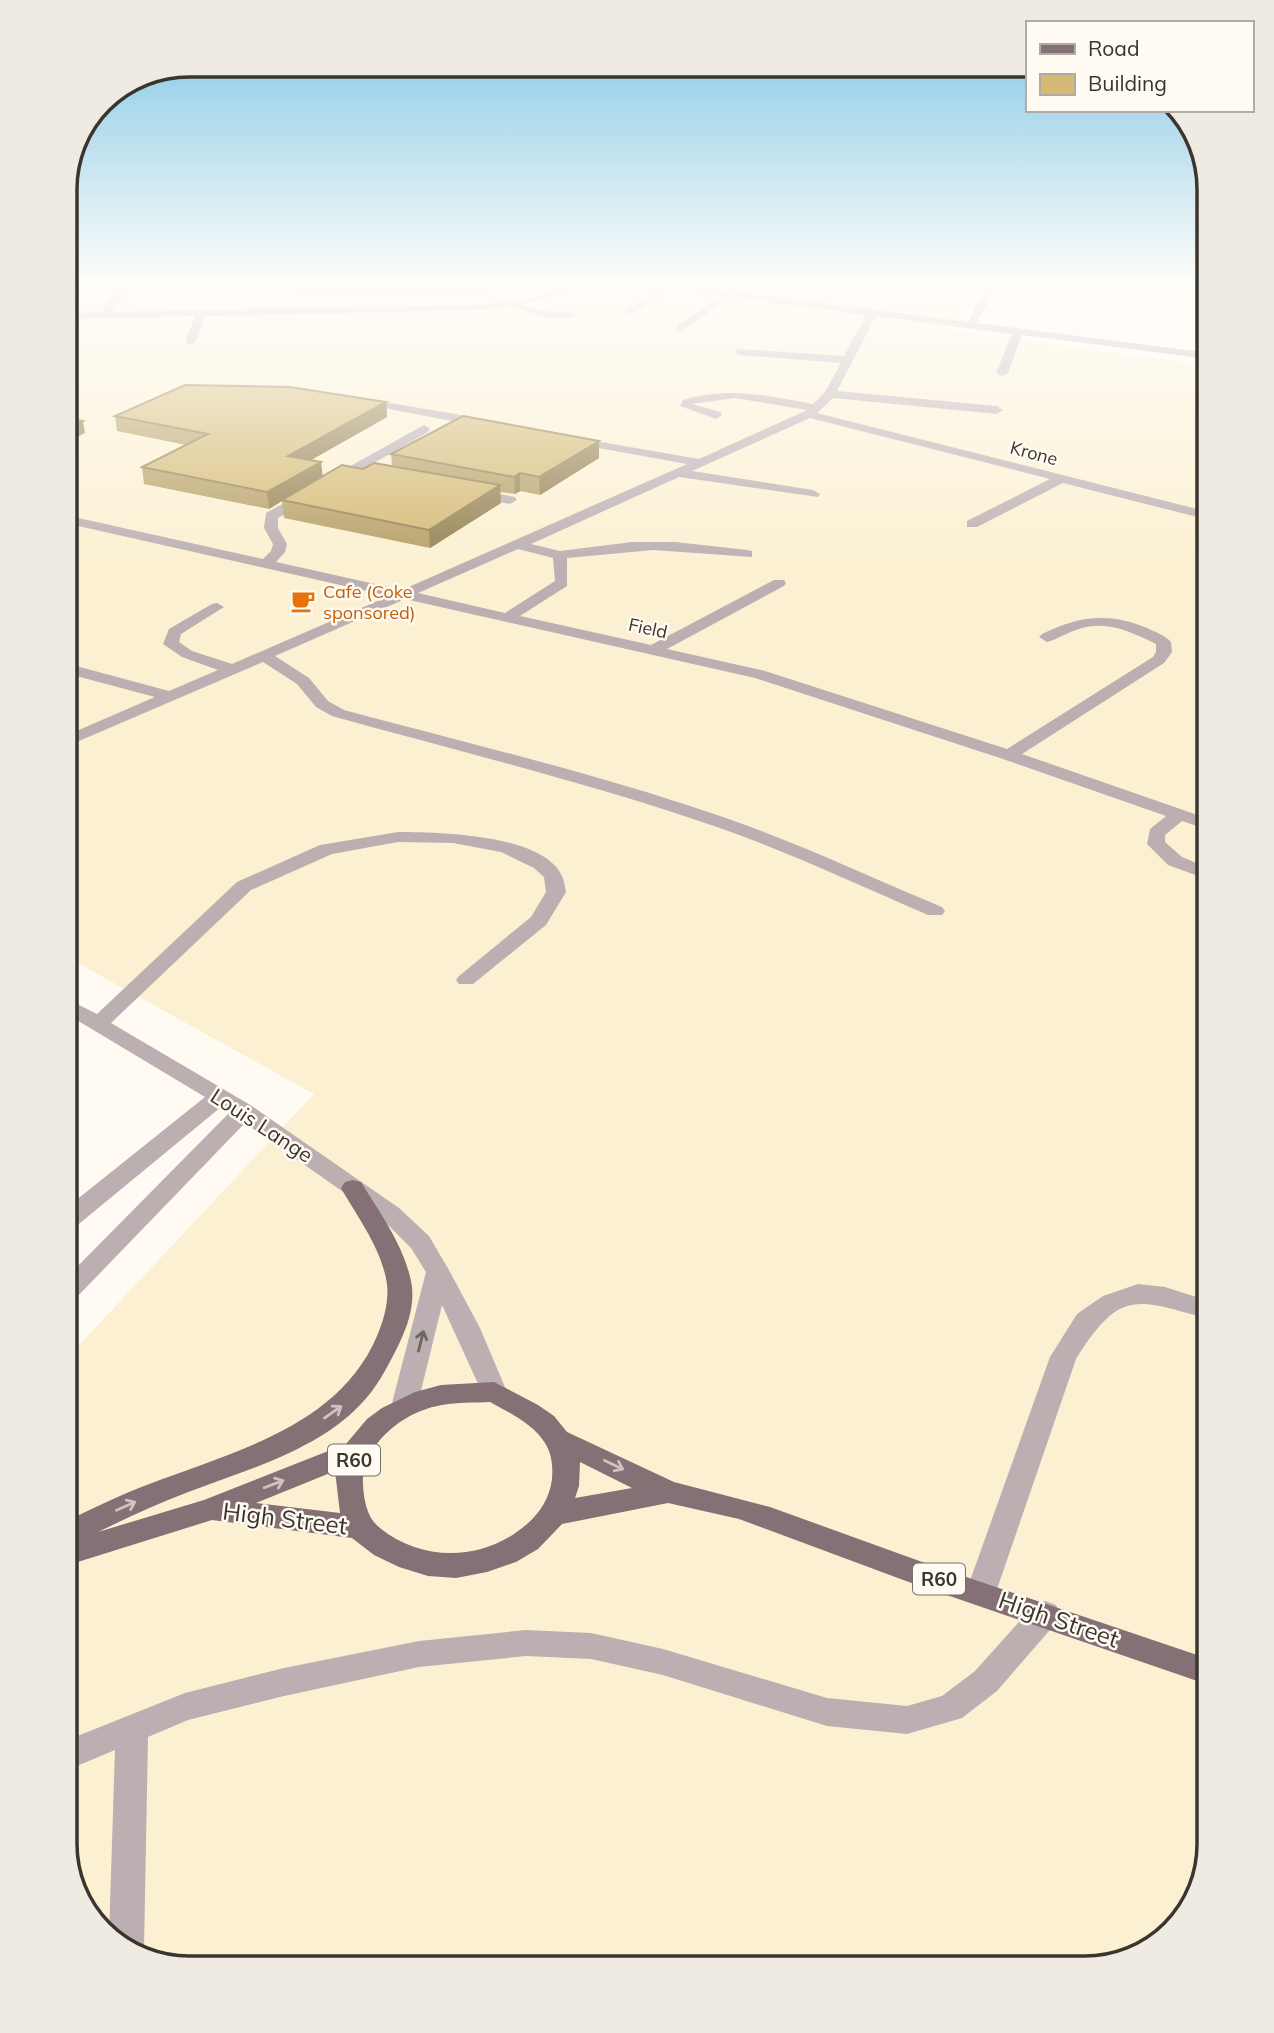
<svg xmlns="http://www.w3.org/2000/svg" width="1274" height="2033" viewBox="0 0 1274 2033" font-family="Mulish,sans-serif">
	<style>
		.built { fill: #fbf0d1 }
		.lines { fill: none; stroke-linecap: round; stroke-linejoin: round }
		.minor { fill: #bbafb2; fill-rule: evenodd }
		.major { fill: #847075; fill-rule: evenodd }
		.wall { fill: #b7a065 }
		.shaded-wall { fill: #958252 }
		.building { fill: #d5ba75; stroke: #958252; stroke-width: 2 }
		.oneway { stroke: #6e6662 }
		.oneway2 { stroke: #cec3c0 }
		.labels { text-anchor: middle; dominant-baseline: central; stroke-width: 5; stroke-linejoin: round; paint-order: stroke }
		.far-street-label { font-size: 18px; fill: #3a362d; stroke: #fffbf2 }
		.far-food-label { font-size: 18px; fill: #c56008; stroke: #fffbf2; text-anchor: start }
		.shield { fill: #fffbf2; stroke: #757168; stroke-width: 2 }
		.shield-label { font-size: 19px; font-weight: bold; fill: #3a362d }
		.street-label { font-size: 21px; fill: #3a362d; stroke: #fffbf2 }
		.near-street-label { font-size: 24px; fill: #3a362d; stroke: #fffbf2 }
		.rim { fill: none; stroke: #3a362d; stroke-width: 3.5 }
	</style>
	<rect width="100%" height="100%" fill="#fffbf2"/>
	<polygon class="built" points="65,287 970,287 949,330 1209,366 1209,1844 1192,1906 1140,1955 1085,1968 181,1968 120,1948 78,1899 65,1844 65,1360 314,1094 65,956"/>
	<g class="lines">
		<g class="minor">
			<path d="M118 287H128L112 312 488 304 531 298 571 287H586L522 305 539 310 574 313 575 315C558 326 527 310 511 307 504 306 494 309 488 310L205 316 195 342 190 345 185 342 195 316 65 319V313L102 312Z"/>
			<polygon points="413,287 497,287 475,295 301,295 296,292 301,289"/>
			<path d="M663 287 727 290 737 288 738 292 968 322 986 287H996L977 323 1209 353V359L1022 335 1008 373 1002 376 996 373 1012 334 876 316 837 391 997 406 1003 410 997 414 833 398 817 413 1209 512V520L1063 483 977 527H967V521L1050 479 810 418 692 471 813 490 820 494 818 497 679 477 531 544 560 551 632 542H675L747 550 752 551V557L653 550 567 558V586L520 616 651 645 774 580H784L786 583 784 586 667 649 765 671 1007 749 1153 657 1156 652V644C1131 632 1107 620 1079 629 1068 632 1058 639 1047 642L1039 637 1042 634C1078 616 1109 612 1147 628 1155 632 1165 635 1171 642L1172 652 1164 663 1022 754 1209 819V830L1182 821 1165 835V842L1182 857 1209 868V880L1168 865 1147 844 1150 829 1166 816 1003 759 755 678 405 599 275 656 309 678 328 701 344 710C466 743 591 772 711 813 790 839 865 875 942 907L945 911 942 915H928C851 882 776 846 696 820 577 780 454 750 332 716L316 707 297 684 263 662 65 747V736L155 697 65 673V663L169 691 218 670 182 657 163 644 169 629 212 604 217 603 224 607 181 634 179 642 192 651 232 664 389 596 65 523V515L263 559 271 551 273 544 264 528 266 513 424 425 430 429 428 432 278 518V528L287 544 285 552 276 562 402 590 687 464 571 443 565 439 567 436 699 459 805 411 807 410 735 398 692 404 720 412 722 415 716 419 680 406 683 400C728 386 768 396 813 404L825 392 841 363 739 355 734 352 739 349 844 356 866 315 731 297 681 331 677 330V326L720 296 673 288 632 314 623 312ZM518 549 553 558 555 581 505 613 418 593Z"/>
			<polygon points="361,398 484,419 490,423 484,427 357,403 357,399"/>
			<polygon points="473,489 515,497 517,500 510,504 468,496 466,493"/>
			<path d="M398 832C437 832 544 834 562 876 564 880 565 887 566 892L546 925 473 984H459L456 980 459 976 531 917 546 892 544 877 534 868 501 852 453 843 398 842 332 854 251 890 111 1023 252 1106 399 1208 429 1236 450 1272 480 1328 507 1392 503 1399 494 1402 485 1399 442 1305 417 1407 414 1414 404 1417 394 1414 391 1407 426 1272 411 1248 383 1220 245 1123 74 1300 65 1303V1279L230 1112 221 1107 74 1228 65 1230V1209L205 1097 65 1013V998L97 1014 237 882 320 845Z"/>
			<path d="M1138 1284 1165 1287 1209 1301V1319C1137 1300 1121 1287 1076 1359L996 1592 992 1601 981 1604 970 1601 966 1592 1050 1357 1077 1314 1103 1296Z"/>
			<polygon points="1045,1601 1056,1605 1060,1614 1056,1623 997,1691 962,1718 907,1734 827,1726 663,1675 591,1659 526,1656 419,1667 284,1696 188,1720 148,1737 144,1949 141,1955 120,1948 109,1935 115,1750 65,1771 65,1741 185,1693 284,1668 419,1641 526,1630 591,1633 663,1649 827,1698 907,1706 942,1696 975,1671 1034,1605"/>
		</g>
		<path class="major" d="M353 1180 361 1182C380 1213 404 1246 411 1281 416 1304 407 1328 397 1348 387 1368 376 1389 360 1405 317 1450 247 1470 191 1491 159 1503 129 1517 98 1532L204 1500 346 1444 367 1419 382 1408 415 1392 441 1385 494 1382 538 1405 554 1416 567 1432 674 1482 770 1507 925 1563 1209 1659V1685L906 1581 739 1519 668 1503 562 1524 538 1549 516 1562 487 1572 456 1578 428 1576 399 1567 374 1555 352 1538 212 1520 65 1566V1522C93 1508 122 1494 152 1483 235 1451 339 1426 377 1336 384 1320 389 1301 387 1284 382 1249 358 1218 341 1188L345 1182ZM490 1402C510 1413 533 1424 545 1443 552 1454 553 1467 552 1479 550 1497 540 1513 527 1524 485 1561 423 1563 380 1528 367 1518 364 1501 363 1485 362 1444 404 1411 442 1405 458 1402 474 1403 490 1402ZM580 1462 632 1488 575 1498 579 1486ZM335 1471 340 1513 256 1503Z"/>
	</g>
	<g class="wall">
		<polygon points="65,287 83,287 77,297 65,298"/>
		<polygon points="386,402 387,417 311,460 321,462 322,476 363,469 392,466 391,454 599,458 540,495 520,491 515,494 500,492 501,503 430,548 284,518 282,501 269,509 144,484 142,467 186,445 117,431 115,416"/>
	</g>
	<g class="shaded-wall">
		<polygon points="75,287 83,287 77,297"/>
		<polygon points="386,402 387,417 290,472 288,456"/>
		<polygon points="83,421 85,433 65,443 65,429"/>
		<polygon points="599,441 599,458 540,495 539,477"/>
		<polygon points="321,462 323,478 282,500 282,501 269,509 267,492"/>
		<polygon points="520,473 520,491 515,494 514,477"/>
		<polygon points="500,485 501,503 430,548 429,530"/>
	</g>
	<g class="building">
		<polygon points="185,385 290,387 386,402 288,456 321,462 267,492 142,467 208,434 115,416"/>
		<polygon points="463,416 599,441 539,477 520,473 514,477 391,454"/>
		<polygon points="65,417 83,421 65,429"/>
		<polygon points="374,463 500,485 429,530 282,500 342,465 363,469"/>
	</g>
	<defs><path id="oneway-shaft" d="M-6 0H5M1.5-3L5.5 0L1.5 3" fill="none" stroke-width="1.6" stroke-linecap="round" stroke-linejoin="round" transform="scale(1.75)"/></defs>
	<use class="oneway" href="#oneway-shaft" transform="translate(421 1341) rotate(-76)"/>
	<g class="oneway2">
		<use href="#oneway-shaft" transform="translate(333 1412) rotate(-35)"/>
		<use href="#oneway-shaft" transform="translate(614 1465) rotate(25)"/>
		<use href="#oneway-shaft" transform="translate(274 1484) rotate(-21)"/>
		<use href="#oneway-shaft" transform="translate(126 1506) rotate(-24)"/>
	</g>
	<linearGradient id="sky" x2="0" y2="1"><stop stop-color="#7ac3e4"/><stop offset="0.5" stop-color="#fffdf9"/><stop offset="1" stop-color="#fffdf9" stop-opacity="0"/></linearGradient>
	<rect width="1274" height="571" fill="url(#sky)"/>
	<defs>
		<g id="cafe-bare" transform="scale(1.89)"><path d="M-5.5-4.5H6V0H3Q3 3.5 0 3.5H-2.5Q-5.5 3.5-5.5 0ZM3-3.2v2h1.7v-2ZM-6 4.5H4V6H-6Z" fill="#e8710a" stroke="#fffbf2" stroke-width="2.5" paint-order="stroke"/></g>
	</defs>
	<g fill-rule="evenodd">
		<use href="#cafe-bare" x="303" y="601"/>
	</g>
	<g class="labels">
		<g class="far-street-label">
			<text transform="translate(1034 453) rotate(15)">Krone</text>
			<text transform="translate(648 628) rotate(12)">Field</text>
		</g>
		<g class="far-food-label">
			<text x="323" y="591">Cafe (Coke<tspan x="323" dy="21">sponsored)</tspan></text>
		</g>
		<g class="shield">
			<rect x="328" y="1444.5" width="52" height="31" rx="5"/>
			<rect x="913" y="1563.5" width="52" height="31" rx="5"/>
		</g>
		<g class="shield-label">
			<text x="354" y="1460">R60</text>
			<text x="939" y="1579">R60</text>
		</g>
		<g class="street-label">
			<text transform="translate(262 1125) rotate(33)">Louis Lange</text>
		</g>
		<g class="near-street-label">
			<text transform="translate(285 1518) rotate(7)">High Street</text>
			<text transform="translate(1059 1619) rotate(19)">High Street</text>
		</g>
	</g>
	<path d="M0 0H1274V2033H0ZM189 77H1085A112 112 0 0 1 1197 189V1844A112 112 0 0 1 1085 1956H189A112 112 0 0 1 77 1844V189A112 112 0 0 1 189 77Z" fill="#efebe2" fill-rule="evenodd"/>
	<path class="rim" d="M189 77H1085A112 112 0 0 1 1197 189V1844A112 112 0 0 1 1085 1956H189A112 112 0 0 1 77 1844V189A112 112 0 0 1 189 77Z"/>
	<rect x="1026" y="21" width="228" height="91" fill="#fffbf2" stroke="#b0aca3" stroke-width="2"/>
	<rect x="1040" y="44" width="35" height="10" fill="#847075" stroke="#b0aca3" stroke-width="2"/>
	<text x="1088" y="56" font-size="21" fill="#3a362d">Road</text>
	<rect x="1040" y="74" width="35" height="21" fill="#d5ba75" stroke="#b0aca3" stroke-width="2"/>
	<text x="1088" y="91" font-size="21" fill="#3a362d">Building</text>
</svg>
